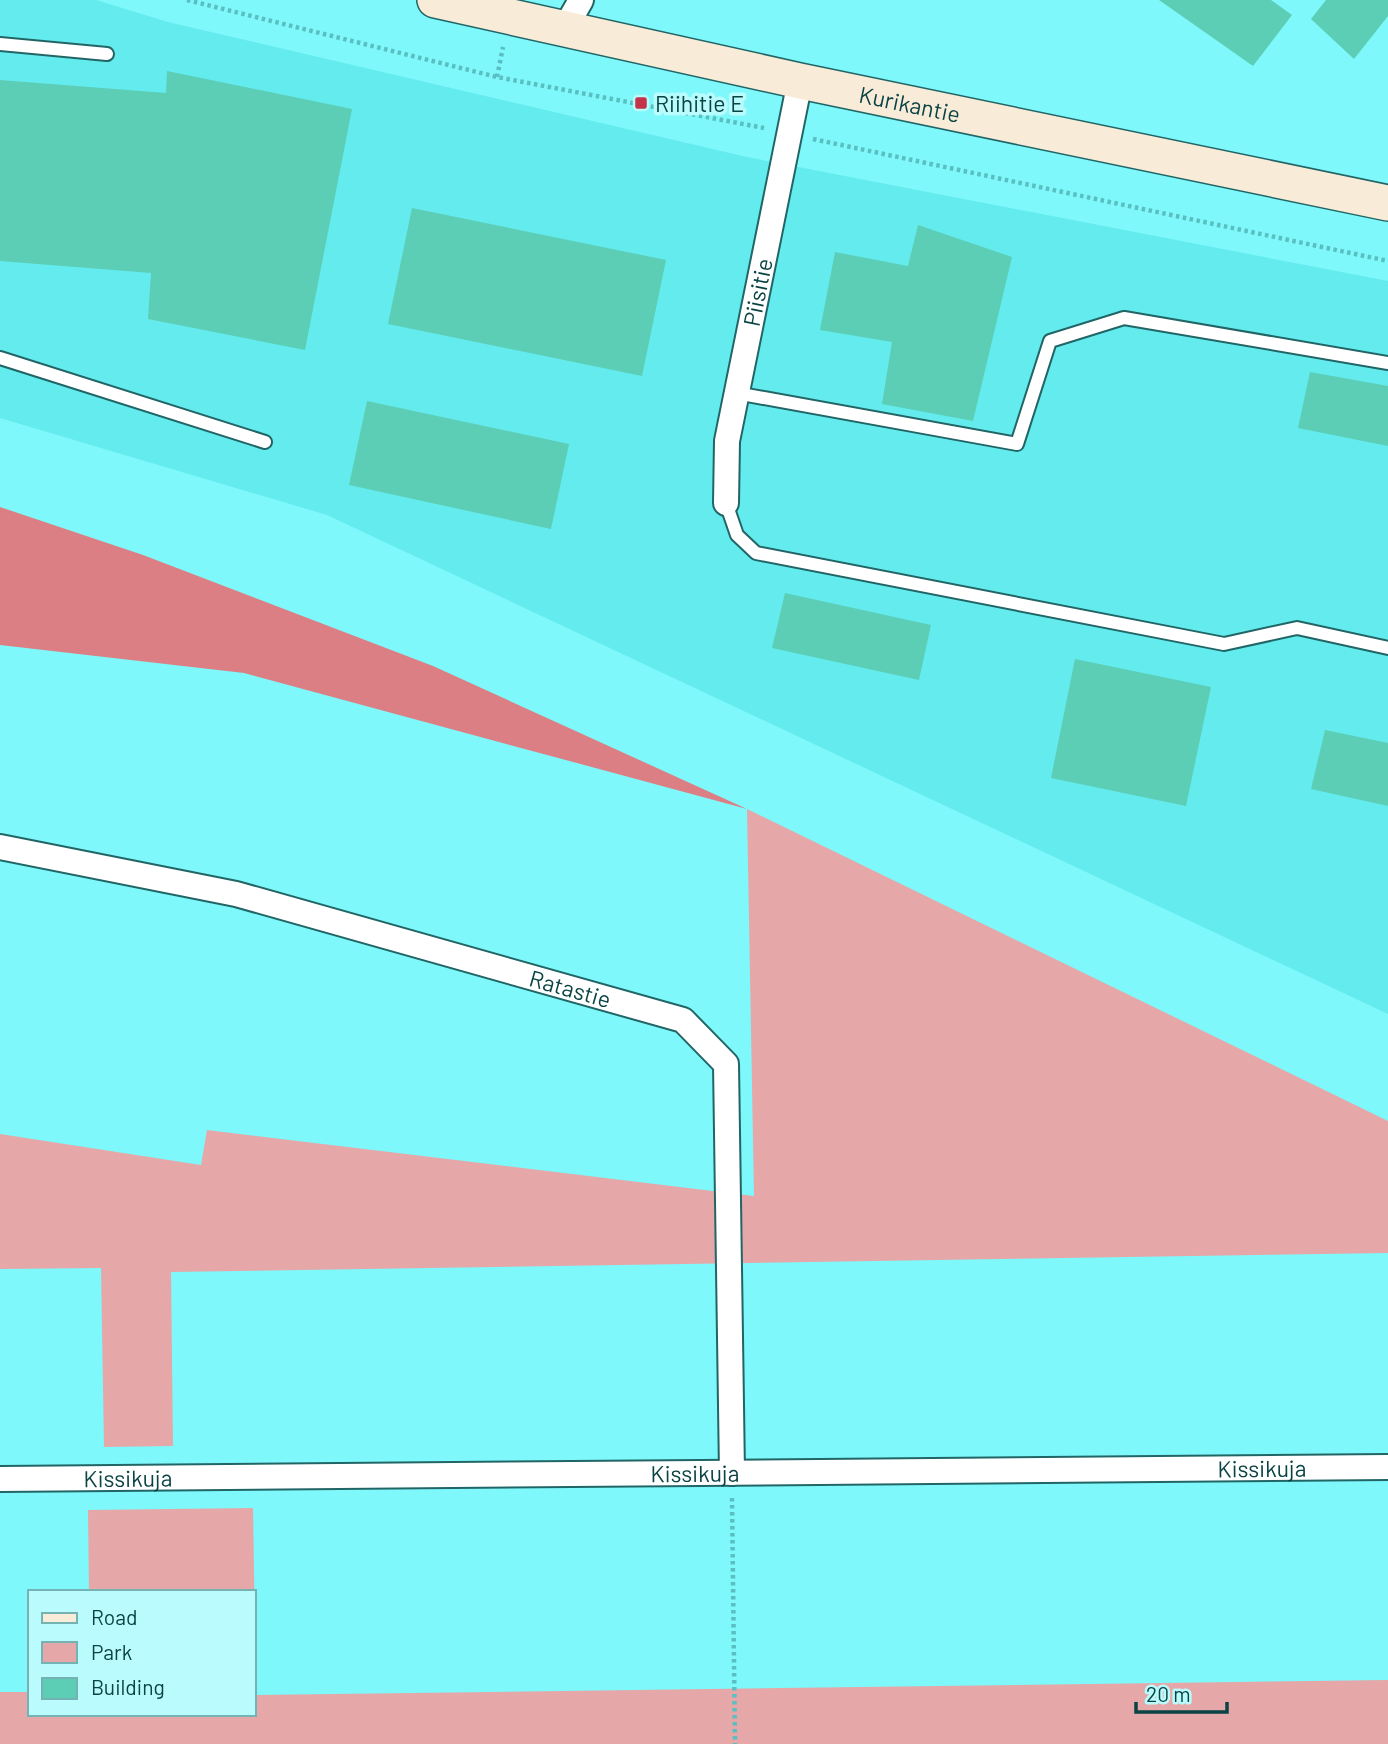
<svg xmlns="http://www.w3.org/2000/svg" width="1388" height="1744" viewBox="0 0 1388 1744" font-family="Barlow,sans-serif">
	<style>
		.built { fill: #64ebee }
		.green { fill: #e6a7a9 }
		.forest { fill: #db7f84 }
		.building { fill: #5cceb5 }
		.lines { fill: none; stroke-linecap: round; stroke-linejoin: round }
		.lane-casing { stroke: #226566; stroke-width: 16 }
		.street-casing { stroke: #226566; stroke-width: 28 }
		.secondary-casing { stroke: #226566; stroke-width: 38 }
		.path { stroke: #59bfc1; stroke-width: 4.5; stroke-dasharray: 3.5 3.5; stroke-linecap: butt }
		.lane { stroke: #fff; stroke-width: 12 }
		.street { stroke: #fff; stroke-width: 24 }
		.secondary { stroke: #f8ecd9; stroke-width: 35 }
		.poi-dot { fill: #c33349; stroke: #bafcfd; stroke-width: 2.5 }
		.labels { text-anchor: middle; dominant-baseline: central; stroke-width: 7; stroke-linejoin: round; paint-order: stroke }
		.poi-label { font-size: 23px; fill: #0a4344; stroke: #bafcfd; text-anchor: start }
		.street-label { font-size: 23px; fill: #0a4344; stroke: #bafcfd }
	</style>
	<rect width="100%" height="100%" fill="#7ef8fa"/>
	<polygon class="built" points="0,0 96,0 168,22 747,157 1388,281 1388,1014 327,515 0,418"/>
	<g class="green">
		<polygon points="747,809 1388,1121 1388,1253 171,1272 173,1446 104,1447 101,1268 0,1269 0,1134 201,1165 207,1130 754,1196"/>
		<polygon points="253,1508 256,1695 1388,1680 1388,1744 0,1744 0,1692 30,1692 30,1714 254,1714 254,1592 89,1592 88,1510"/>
	</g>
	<polygon class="forest" points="0,507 143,555 433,666 747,809 244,673 0,645"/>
	<g class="building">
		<polygon points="1159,0 1271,0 1292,15 1253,66"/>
		<polygon points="1326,0 1388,0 1388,16 1354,59 1311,19"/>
		<polygon points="167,71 352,109 305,350 148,319 151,273 0,261 0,80 166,93"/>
		<polygon points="412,208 666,260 642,376 388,324"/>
		<polygon points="918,225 1012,257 973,421 882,404 892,342 820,330 835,252 908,266"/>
		<polygon points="1310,372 1388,386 1388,446 1298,428"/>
		<polygon points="367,401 569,444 551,529 349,485"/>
		<polygon points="785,593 931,625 919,680 772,648"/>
		<polygon points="1075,659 1211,687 1186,806 1051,778"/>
		<polygon points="1325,730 1388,743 1388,806 1311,789"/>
	</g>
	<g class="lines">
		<g class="lane-casing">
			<g id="lane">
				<polyline points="0,44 107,54"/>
				<polyline points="0,358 265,442"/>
				<polyline points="736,393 1017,444 1050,341 1124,318 1388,363"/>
				<polyline points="726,503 737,535 756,553 1224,644 1297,628 1388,648"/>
			</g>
		</g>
		<g class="street-casing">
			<g id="street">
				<polyline points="564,30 581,0"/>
				<path id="s1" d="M726 503 727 441 800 81"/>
				<path id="s2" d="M0 847 236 894 683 1020 726 1064 732 1473"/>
				<path id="s3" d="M0 1479 1388 1467"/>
			</g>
		</g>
		<g class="secondary-casing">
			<g id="secondary">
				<path id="s4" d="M435 0 800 81 1388 203"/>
			</g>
		</g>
		<g class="path">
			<polyline points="187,0 497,77 764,128"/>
			<polyline points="497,77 503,47"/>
			<polyline points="813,139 1388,261"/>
			<polyline points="732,1498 735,1744"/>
		</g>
		<use href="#lane" class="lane"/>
		<use href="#street" class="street"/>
		<use href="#secondary" class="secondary"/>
	</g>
	<rect class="poi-dot" x="634" y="96" width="14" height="14" rx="3.5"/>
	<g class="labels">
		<g class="poi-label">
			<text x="655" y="103">Riihitie E</text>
		</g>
		<g class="street-label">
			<text stroke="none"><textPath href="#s4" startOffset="486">Kurikantie</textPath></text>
			<text stroke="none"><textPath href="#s1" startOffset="214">Piisitie</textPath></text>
			<text stroke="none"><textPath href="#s2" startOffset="588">Ratastie</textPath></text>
			<text stroke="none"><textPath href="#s3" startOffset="1262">Kissikuja</textPath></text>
			<text stroke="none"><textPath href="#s3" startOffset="695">Kissikuja</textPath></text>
			<text stroke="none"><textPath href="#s3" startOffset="128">Kissikuja</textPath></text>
		</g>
	</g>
	<rect x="28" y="1590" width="228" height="126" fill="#bafcfd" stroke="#74b2b3" stroke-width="2"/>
	<rect x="42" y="1613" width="35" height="10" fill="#f8ecd9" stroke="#74b2b3" stroke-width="2"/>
	<text x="91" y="1625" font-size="21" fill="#0a4344">Road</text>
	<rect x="42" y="1642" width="35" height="21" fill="#e6a7a9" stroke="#74b2b3" stroke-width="2"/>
	<text x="91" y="1660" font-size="21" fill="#0a4344">Park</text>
	<rect x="42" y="1678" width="35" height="21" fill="#5cceb5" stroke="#74b2b3" stroke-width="2"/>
	<text x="91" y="1695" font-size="21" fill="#0a4344">Building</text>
	<path d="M1136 1702v10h91v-10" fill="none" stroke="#0a4344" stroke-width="3.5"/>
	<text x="1146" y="1702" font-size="21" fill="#0a4344" stroke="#bafcfd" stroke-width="5" paint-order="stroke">20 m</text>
</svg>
